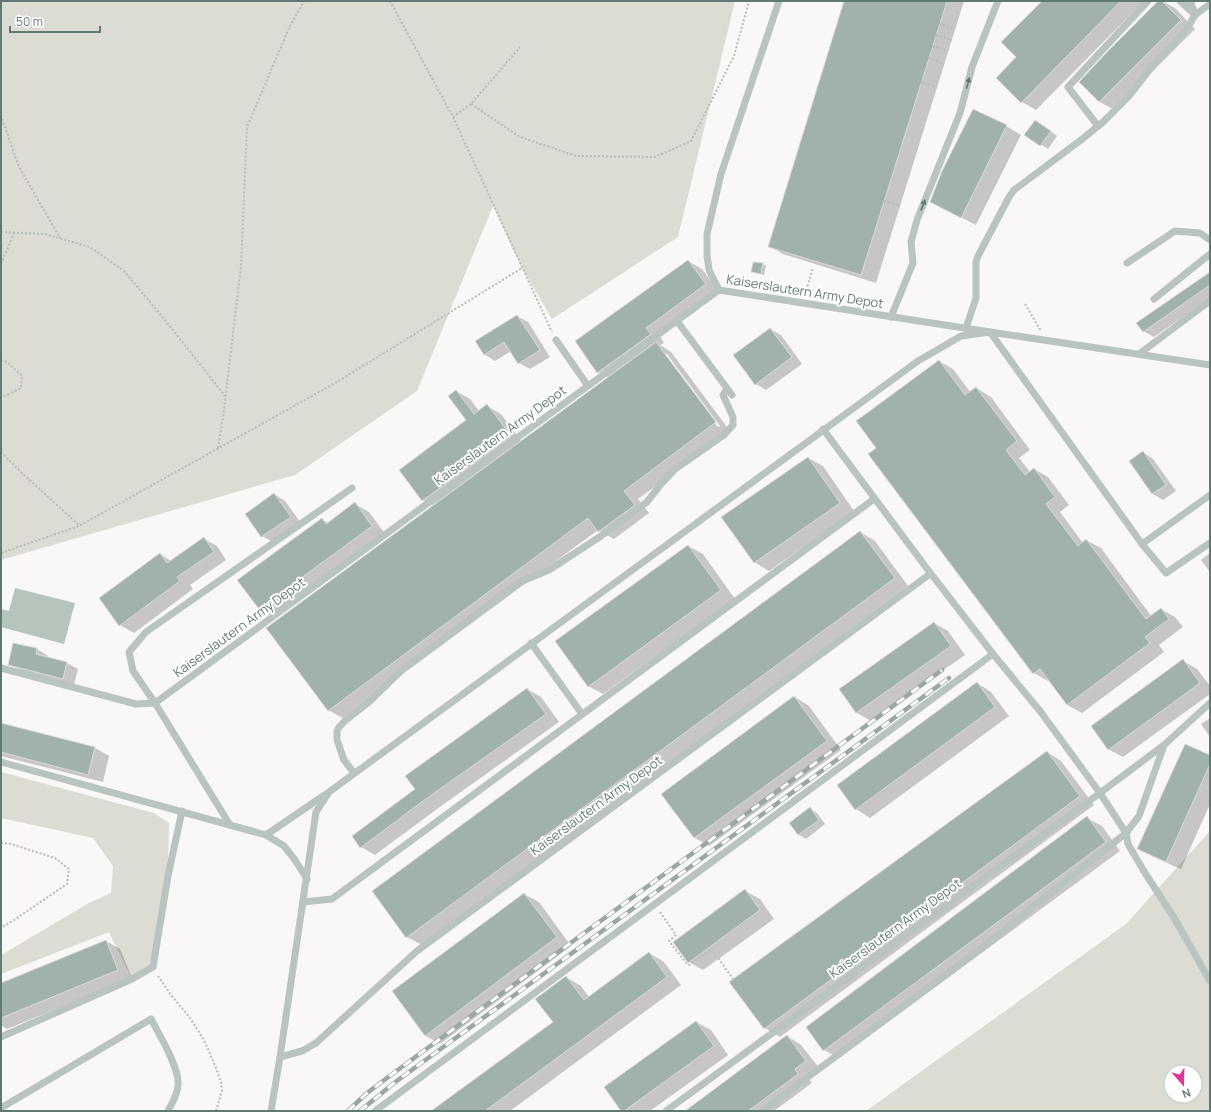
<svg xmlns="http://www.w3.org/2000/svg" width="1211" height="1112" viewBox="0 0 1211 1112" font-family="Manrope,sans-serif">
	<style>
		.green { fill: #dcdbd4; fill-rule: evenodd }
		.water { fill: #b5c5bc }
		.shadow { fill: #0003; fill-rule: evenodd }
		.building { fill: #a1b1ab; stroke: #dbdada }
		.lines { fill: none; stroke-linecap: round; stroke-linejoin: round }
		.path { stroke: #b5bcb9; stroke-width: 2; stroke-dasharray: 2 2; stroke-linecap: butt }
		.lane { stroke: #b9c3bf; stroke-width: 7 }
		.rail-casing { stroke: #9aa8a4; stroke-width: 4.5 }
		.rail { stroke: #fff; stroke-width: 3; stroke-dasharray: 9; stroke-linecap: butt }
		.oneway { fill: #617a71 }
		.labels { text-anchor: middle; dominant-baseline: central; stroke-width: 4; stroke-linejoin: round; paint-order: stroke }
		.street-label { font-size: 13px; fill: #617a71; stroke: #fff }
	</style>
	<rect width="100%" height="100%" fill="#f9f8f7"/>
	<g class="green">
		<polygon points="1,1 735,1 678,237 552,319 522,268 493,206 417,391 295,475 1,560"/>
		<polygon points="1,772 154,813 169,823 168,876 153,967 132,979 109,932 1,974 1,955 89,903 111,893 113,866 93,838 1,818"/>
		<path d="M1210 831V1111H866L1126 924ZM1171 1072H1195V1096H1171Z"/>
	</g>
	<polygon class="water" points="15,588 75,603 64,644 1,627 1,609 9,611"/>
	<g class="shadow">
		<polygon points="845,1 964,1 876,283 783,254 769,246"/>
		<polygon points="1044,1 1144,1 1036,110 1022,102 997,78 1018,57"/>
		<polygon points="1159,1 1162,1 1175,8 1195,29 1114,110 1100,102 1081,82"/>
		<polygon points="1042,125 1057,136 1048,149 1026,135"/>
		<polygon points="1006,126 1021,135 976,225 931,202"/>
		<path d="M688 261 702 269 720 293 660 336 664 343 660 345 671 352 730 431 638 499 649 513 614 539 598 530 343 718 328 710 434 506 423 500 400 470 467 420 456 391 470 399 479 411 487 406 501 414 522 442 609 378 598 372ZM664 354H667L720 426 718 427Z"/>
		<polygon points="753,263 763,264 766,266 764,275 755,273 752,272"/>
		<polygon points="1210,273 1210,298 1154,337 1143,331"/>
		<polygon points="517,316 528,322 550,357 530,369 519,363 511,351 495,361 484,354"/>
		<polygon points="770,329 781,335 802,364 766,390 756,384"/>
		<polygon points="939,361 953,369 971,393 976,388 991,397 1030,450 1019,458 1030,472 1034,469 1048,477 1069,505 1060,512 1083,543 1086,540 1101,548 1152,617 1161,609 1175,617 1183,627 1159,645 1164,652 1082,713 1067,705 1049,680 1048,681 1034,673 878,448"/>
		<polygon points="1143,452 1153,459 1176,491 1163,500 1153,494 1130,461"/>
		<polygon points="808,458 823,466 854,511 769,571 754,562"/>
		<polygon points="274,494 285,501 301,523 273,542 262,536 247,514"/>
		<polygon points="355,504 369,512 386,535 274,617 259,608 322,519 328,523"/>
		<polygon points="860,532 875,541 908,586 422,945 407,937"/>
		<polygon points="204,539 217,546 226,560 190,585 193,589 134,633 120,625 160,554 171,561"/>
		<polygon points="688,546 703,554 735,599 603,694 588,686"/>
		<polygon points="1210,553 1210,572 1201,560"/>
		<polygon points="934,623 948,631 965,655 871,721 857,713 840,689"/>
		<polygon points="14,644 37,649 48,656 47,658 67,663 78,669 74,685 20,670 9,664"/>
		<polygon points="1183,661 1197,669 1210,686 1210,694 1123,757 1108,749"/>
		<polygon points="977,683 991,692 1009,716 870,818 856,809"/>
		<polygon points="527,689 541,697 559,722 437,809 375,855 361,847 416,790"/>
		<polygon points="795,697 809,706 841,750 709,846 695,838 663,794"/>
		<polygon points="1210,718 1210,737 1201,724"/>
		<polygon points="1,724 95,748 109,756 103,782 1,756"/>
		<polygon points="1047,752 1061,761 1094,805 780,1037 765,1028 731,982"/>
		<polygon points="1210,756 1210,804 1181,869 1153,857 1139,848"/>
		<polygon points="810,809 817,813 825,824 806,839 799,835 790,823"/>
		<polygon points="1087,818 1102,826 1120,851 839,1058 824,1050"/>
		<polygon points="745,891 760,899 774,919 703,970 689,962"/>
		<polygon points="524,894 539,902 571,946 440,1044 426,1036 393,992"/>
		<polygon points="106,941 120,949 132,978 7,1029 1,1025 1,984"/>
		<polygon points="649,953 664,962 681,985 510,1111 433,1111 554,1022 566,977 581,986 589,997"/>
		<polygon points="696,1022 711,1030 728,1055 650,1111 622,1111"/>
		<polygon points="787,1036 801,1045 820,1069 808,1078 812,1083 774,1111 686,1111"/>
	</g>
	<g class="building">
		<polygon points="844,1 947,1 861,275 768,247"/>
		<polygon points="1042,1 1121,1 1021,103 996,78 1016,57 1001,42"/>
		<polygon points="1158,1 1162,1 1181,20 1099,102 1079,82 1108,51"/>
		<polygon points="973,109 1007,125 961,218 930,202 942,171"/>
		<polygon points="1035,120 1051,131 1040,146 1024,135"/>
		<polygon points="688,260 706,284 646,328 651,334 597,373 575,341"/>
		<polygon points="753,262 763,263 761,274 751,272"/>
		<polygon points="1210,272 1210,285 1143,332 1136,323"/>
		<polygon points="517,315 540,350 518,364 504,342 484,355 475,341"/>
		<polygon points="770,328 792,357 755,385 733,355"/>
		<polygon points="656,342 716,422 624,491 635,505 598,532 588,518 328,711 266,628"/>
		<polygon points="939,360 965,395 976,387 1017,441 1006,450 1025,475 1034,468 1055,497 1046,504 1078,546 1086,539 1146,619 1161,608 1169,619 1145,637 1150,643 1067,705 1040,669 1033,674 868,454 876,448 856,421"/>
		<polygon points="456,390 474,414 487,404 511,436 422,501 399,470 466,420 448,396"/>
		<polygon points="1143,451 1166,485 1152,494 1129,461"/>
		<polygon points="808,457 840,503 754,563 721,517"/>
		<polygon points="274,493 291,517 261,537 245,514"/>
		<polygon points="355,502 372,526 259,609 237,580 322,518 326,524"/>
		<polygon points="860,531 895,578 406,938 372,891"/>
		<polygon points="204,537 214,552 177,577 180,581 119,626 99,598 160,553 167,563"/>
		<polygon points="688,545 721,590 588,687 555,641"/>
		<polygon points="934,622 951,646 856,713 839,689"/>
		<polygon points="13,643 37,648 36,654 67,662 63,679 8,665"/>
		<polygon points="1183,659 1200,683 1108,750 1091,726"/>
		<polygon points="977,682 995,707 855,810 837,785"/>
		<polygon points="527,688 546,714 423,801 360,848 352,836 415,789 405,776"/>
		<polygon points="794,696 827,741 694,838 661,794"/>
		<polygon points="1,723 95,747 88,775 1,752"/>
		<polygon points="1185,744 1210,755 1210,764 1166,862 1137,849"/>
		<polygon points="1047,751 1080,796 764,1029 729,982"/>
		<polygon points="810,807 819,820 798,835 789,823"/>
		<polygon points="1087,816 1106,842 823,1051 806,1027"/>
		<polygon points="745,889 760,910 688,963 673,942"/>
		<polygon points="524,893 557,937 425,1036 392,991"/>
		<polygon points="106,940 118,970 1,1018 1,983"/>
		<polygon points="649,952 667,977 485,1111 431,1111 553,1022 535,999 566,976 584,1000"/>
		<polygon points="696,1021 714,1046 624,1111 621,1111 604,1087"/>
		<polygon points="787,1035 806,1061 795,1069 798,1074 748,1111 685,1111"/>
	</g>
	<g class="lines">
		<g class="path">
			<polyline points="390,1 453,117 471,104 520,47"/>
			<polyline points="939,24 955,29"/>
			<polyline points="936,35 952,40"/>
			<polyline points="932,46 948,51"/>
			<polyline points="929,58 944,64"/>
			<polyline points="921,82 937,87"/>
			<polyline points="471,104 520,137 576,156 655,157 691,141 734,56 749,1"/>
			<polyline points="1,115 18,165 60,238"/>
			<polyline points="453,117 552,332"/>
			<polyline points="884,201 900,206"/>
			<polyline points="1,232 45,234 90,247 124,271 165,320 225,396"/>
			<polyline points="1,264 14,233"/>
			<polyline points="805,294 813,268"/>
			<polyline points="1025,304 1041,331"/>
			<polyline points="1,360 7,362 22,376 21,388 3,397 1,396"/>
			<polyline points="218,448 223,418 241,266 247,127 289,28 304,1"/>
			<polyline points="1,452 23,474 79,525"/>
			<polyline points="1,553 79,526 337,382 522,268"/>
			<polyline points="1,843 11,844 55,858 69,869 67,884 14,920 1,928"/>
			<polyline points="660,912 676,935 669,941 687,964 689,965 712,949 733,979"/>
			<polyline points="158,976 171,995 190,1018 204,1040 216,1068 221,1082 222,1091 216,1111"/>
		</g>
		<g class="lane">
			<polyline points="1180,1 1195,15"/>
			<polyline points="1190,1 1195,13"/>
			<polyline points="1098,126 1068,87 1148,1"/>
			<polyline points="1127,263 1175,231 1200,233 1210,240"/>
			<polyline points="719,290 709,270 707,255 707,234 721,174 779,1"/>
			<polyline points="1154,299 1210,254"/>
			<polyline points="891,317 913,263 911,242 917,220 960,113 972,67 998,1"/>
			<polyline points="677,321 732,395"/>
			<polyline points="966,328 976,298 976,262 978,256 1009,197 1014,190 1081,140 1103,122 1129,96 1150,69 1188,27 1195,15 1210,4"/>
			<polyline points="556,340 588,386"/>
			<polyline points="1139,354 1210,301"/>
			<polyline points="823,429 925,566 993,654 1040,711 1100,793 1126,833 1128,844 1145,873 1173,916 1210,981"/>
			<polyline points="1210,495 1142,544 1166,573 1210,543"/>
			<polyline points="531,643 582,714"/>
			<polyline points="1,668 136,704 155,703"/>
			<polyline points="155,703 719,290 990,332 1210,365"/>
			<polyline points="1,762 266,835"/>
			<polyline points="354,773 344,760 337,740 337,731 339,727 346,720 369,702 402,670 520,582 549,570 601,536 647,502 661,484 674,470 724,435 733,425 733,417 723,395 727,389"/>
			<polyline points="230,825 155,703 133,671 129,652 146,632 352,488"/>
			<polyline points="307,879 295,860 284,846 266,835 326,794"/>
			<polyline points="303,902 332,899 874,499"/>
			<polyline points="1,1037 132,979 153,967 168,876 182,811"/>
			<polyline points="280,1057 302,1051 316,1043 417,951 930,574"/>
			<path d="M1 1108 151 1019C159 1034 180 1069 178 1085 178 1094 172 1103 168 1111"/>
			<polyline points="271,1111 280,1057 316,812 329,792 918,361 961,336 990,332 1142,544"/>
			<polyline points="375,1111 993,654"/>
			<polyline points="666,1111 1100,793 1164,745 1210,703"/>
			<polyline points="762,1111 974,954 1126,833 1139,816 1164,745"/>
		</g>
		<g class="rail-casing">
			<g id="rail">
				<polyline points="348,1111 367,1093 395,1072 942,670"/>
				<polyline points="360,1111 394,1083 949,678"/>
			</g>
		</g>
		<use href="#rail" class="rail"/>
	</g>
	<defs><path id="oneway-solid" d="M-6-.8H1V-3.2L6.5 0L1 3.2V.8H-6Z"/></defs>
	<g class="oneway">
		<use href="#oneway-solid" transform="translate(968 83) rotate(-75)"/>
		<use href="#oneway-solid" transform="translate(923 205) rotate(-69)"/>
	</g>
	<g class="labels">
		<g class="street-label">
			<text transform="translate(805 291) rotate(9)">Kaiserslautern Army Depot</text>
			<text transform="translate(500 435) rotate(-36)">Kaiserslautern Army Depot</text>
			<text transform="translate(239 627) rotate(-36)">Kaiserslautern Army Depot</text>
			<text transform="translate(596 805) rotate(-36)">Kaiserslautern Army Depot</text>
			<text transform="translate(895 928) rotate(-36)">Kaiserslautern Army Depot</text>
		</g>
	</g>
	<rect width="1211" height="1112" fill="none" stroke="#617a71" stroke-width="4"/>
	<g transform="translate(1183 1084) rotate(160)"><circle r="19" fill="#ffffff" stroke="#c0cac6"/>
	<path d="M0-3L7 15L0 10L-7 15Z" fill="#d93896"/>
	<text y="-6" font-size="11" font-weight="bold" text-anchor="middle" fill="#617a71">N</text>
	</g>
	<path d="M10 26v6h90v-6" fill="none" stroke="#617a71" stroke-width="2"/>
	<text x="16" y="26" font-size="12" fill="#617a71" stroke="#ffffff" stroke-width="3" paint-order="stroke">50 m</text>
</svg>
